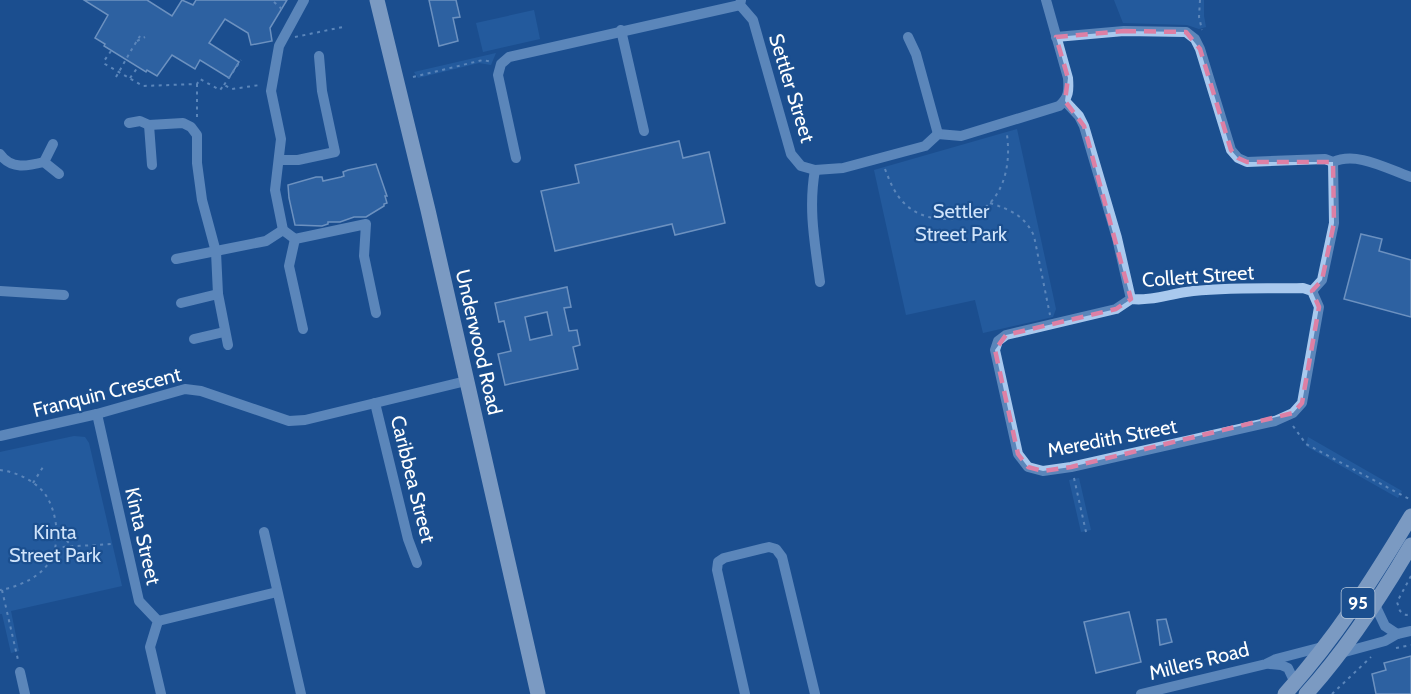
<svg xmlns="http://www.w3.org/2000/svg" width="1411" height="694" viewBox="0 0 1411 694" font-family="Cabin,sans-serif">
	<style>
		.green { fill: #2e69ad }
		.building { fill: #4478b7; stroke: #cfe3fa; stroke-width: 1.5; fill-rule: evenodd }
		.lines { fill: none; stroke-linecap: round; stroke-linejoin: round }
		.path { stroke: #a9c9ee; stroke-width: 2; stroke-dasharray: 3 4.5; stroke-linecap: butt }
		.minor { stroke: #a9c9ee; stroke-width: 10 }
		.major { stroke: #f0f6ff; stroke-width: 15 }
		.marked { fill: none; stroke: #dd80a5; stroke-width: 4.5; stroke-dasharray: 12 8; stroke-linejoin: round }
		.labels { text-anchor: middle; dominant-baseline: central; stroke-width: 4.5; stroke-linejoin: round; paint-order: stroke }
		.shield { fill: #1b4f8f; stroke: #bbcadd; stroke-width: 1.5 }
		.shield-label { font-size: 18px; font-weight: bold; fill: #fff }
		.street-label { font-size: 20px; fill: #fff; stroke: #1b4f8f }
		.park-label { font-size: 20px; fill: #cfe3fa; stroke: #1b4f8f }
	</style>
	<rect width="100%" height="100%" fill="#1b4f8f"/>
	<g class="green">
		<polygon points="1114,0 1204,0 1204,16 1206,27 1199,29 1187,25 1123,23"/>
		<polygon points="534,10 540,39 483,52 476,23"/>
		<polygon points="496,53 491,65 479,63 418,78 414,72"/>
		<polygon points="1017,129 1056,309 1053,317 983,333 975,300 906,315 874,170"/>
		<polygon points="74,436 85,437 89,443 122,586 11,611 19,651 11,653 2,614 0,614 0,452"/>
		<polygon points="1308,437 1402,491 1398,498 1306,446"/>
		<polygon points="1079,478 1091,530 1081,532 1069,480"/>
	</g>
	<g class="building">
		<polygon points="84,0 147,0 172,16 182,0 193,5 196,0 287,0 270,28 272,41 251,45 248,33 225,19 209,43 239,62 229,78 200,60 195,69 172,55 157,76 147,70 146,72 104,46 105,44 95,38 108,15"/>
		<polygon points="429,0 456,0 460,17 453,18 458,41 439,46"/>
		<polygon points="679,141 683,158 709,152 725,223 675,235 672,224 555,251 541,191 579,183 575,165"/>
		<polygon points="376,164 387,196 385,196 387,203 384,204 384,206 366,217 354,217 340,222 328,222 328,224 322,226 295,225 289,198 288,185 316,177 322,177 323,181 341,177 344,176 343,172 348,170"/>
		<polygon points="1361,234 1382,239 1379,251 1411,260 1411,317 1344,299"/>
		<path d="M567 287 571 307 564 308 569 331 577 330 580 345 573 347 578 369 505 385 498 354 511 351 504 321 499 322 495 303ZM547 312 552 335 530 340 525 317Z"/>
		<polygon points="1129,612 1141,662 1096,673 1084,622"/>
		<polygon points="1166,619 1172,642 1160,645 1157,620"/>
		<polygon points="1411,656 1411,694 1376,694 1372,674 1386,670 1384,663"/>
	</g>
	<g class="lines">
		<g class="path">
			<polyline points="1200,0 1199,17 1202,30"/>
			<polyline points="274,2 285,12"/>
			<polyline points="295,37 343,27"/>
			<polyline points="137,41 145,37"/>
			<polyline points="111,51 104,61 105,64 143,86 197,84 200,79 220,90 224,85 232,89 260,85"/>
			<path d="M116 77C124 63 131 50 140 36"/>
			<polyline points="413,77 483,60 492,62"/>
			<polyline points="130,78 138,67"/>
			<polyline points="197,84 197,118"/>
			<polyline points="224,85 241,60"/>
			<path d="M885 169C890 182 895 195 906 205 916 214 930 219 944 219 994 222 1013 179 1007 135"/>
			<path d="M990 203C1011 210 1025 216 1034 236L1050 315"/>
			<polyline points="1293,426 1306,444 1411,500"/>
			<path d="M0 470C17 472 38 482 47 497 58 516 61 546 48 564 37 579 17 587 0 590"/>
			<polyline points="1074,478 1086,532"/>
			<polyline points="33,483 43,467"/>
			<polyline points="56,530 73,547"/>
			<polyline points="56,550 61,547 112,544"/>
			<polyline points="1411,576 1397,602 1400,611 1406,615 1411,614"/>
			<polyline points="2,590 18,660"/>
			<polyline points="1396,648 1411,645"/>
			<polyline points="1332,694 1371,657"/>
		</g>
		<g class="minor">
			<polyline points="304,0 279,46 271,91 281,139 275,190 283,230 295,239 366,224 364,256 376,313"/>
			<path d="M741 0 740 5 753 20 791 154 801 166 815 170 843 168 925 146 938 134 961 136 1059 106C1069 98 1069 90 1068 78L1046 0"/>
			<polyline points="621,30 644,131"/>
			<polyline points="908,37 916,54 938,134"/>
			<path d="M1056 37 1124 31 1186 32 1195 39 1200 49 1231 150 1238 158 1247 162 1325 159 1333 162C1357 151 1387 169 1411 177"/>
			<path d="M1065 101 1079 116 1084 126 1117 238 1131 299C1150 301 1166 295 1186 292 1224 287 1264 289 1303 288L1312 291 1319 307 1302 403 1293 413 1275 421 1071 467 1043 471 1028 467 1018 454 995 350 998 341 1006 335 1116 309 1131 299"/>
			<polyline points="129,123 140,121 149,125 183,123 191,127 197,135 197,163 202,200 216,252 218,294 228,345"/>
			<polyline points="149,125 152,165"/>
			<polyline points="53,144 44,162 59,174"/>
			<path d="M0 154C11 170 28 166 44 162"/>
			<polyline points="516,158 498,75 501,64 509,57 740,5"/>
			<polyline points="279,160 298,160 335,152 322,91 319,56"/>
			<path d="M815 170C808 209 815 244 820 282"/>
			<polyline points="295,239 289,266 303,329"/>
			<polyline points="176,259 266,241 283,230"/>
			<polyline points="0,291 64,295"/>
			<polyline points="1312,291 1322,280 1334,223 1333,162"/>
			<polyline points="181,303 218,294"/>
			<polyline points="194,339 224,332"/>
			<polyline points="375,403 408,539 417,563"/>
			<polyline points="97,414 139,601 158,621 150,647 161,694"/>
			<polyline points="0,436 97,414 185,389 201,391 289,421 305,420 466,381"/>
			<polyline points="264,532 301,694"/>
			<polyline points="1375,605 1385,626 1397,634"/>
			<polyline points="158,621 277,592"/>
			<polyline points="1341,653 1385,641 1397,634 1411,631"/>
			<polyline points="1270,664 1281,665 1288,668 1295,683"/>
			<polyline points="20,672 25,694"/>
			<polyline points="745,694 717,570 718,562 724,558 769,547 776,549 782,557 815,694"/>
			<polyline points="1141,694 1266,664 1276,659 1326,646"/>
		</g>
		<g class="major">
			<polyline points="377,0 428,210 538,694"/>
			<path d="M1285 694C1335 639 1373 579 1411 516"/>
			<path d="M1306 694C1347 649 1380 598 1411 545"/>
		</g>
	</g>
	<path d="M0 0H1411V694H0ZM1124 31 1186 32 1200 49 1231 150 1238 158 1247 162H1333L1334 223 1322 280 1312 291 1319 307 1302 403 1293 413 1071 467 1043 471 1028 467 1018 454 995 350 1006 335 1116 309 1131 299 1084 126 1065 101 1068 78 1056 37Z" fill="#1b4f8f" fill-opacity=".55" fill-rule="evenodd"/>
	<path class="marked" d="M1124 31 1186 32 1200 49 1231 150 1238 158 1247 162H1333L1334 223 1322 280 1312 291 1319 307 1302 403 1293 413 1071 467 1043 471 1028 467 1018 454 995 350 1006 335 1116 309 1131 299 1084 126 1065 101 1068 78 1056 37Z"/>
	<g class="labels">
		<rect class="shield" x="1341.5" y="588" width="33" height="30" rx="4.5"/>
		<g class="shield-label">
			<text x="1358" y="603">95</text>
		</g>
		<g class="street-label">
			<text transform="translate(792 88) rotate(73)">Settler Street</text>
			<text transform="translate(1198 276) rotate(-4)">Collett Street</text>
			<text transform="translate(479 342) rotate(77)">Underwood Road</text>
			<text transform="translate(107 392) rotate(-14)">Franquin Crescent</text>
			<text transform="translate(1112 438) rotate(-11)">Meredith Street</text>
			<text transform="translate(413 479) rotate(76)">Caribbea Street</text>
			<text transform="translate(143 536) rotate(77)">Kinta Street</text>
			<text transform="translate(1199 661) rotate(-14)">Millers Road</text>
		</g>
		<g class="park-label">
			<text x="961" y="211">Settler<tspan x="961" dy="23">Street Park</tspan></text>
			<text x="55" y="532">Kinta<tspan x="55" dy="23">Street Park</tspan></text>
		</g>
	</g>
</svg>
